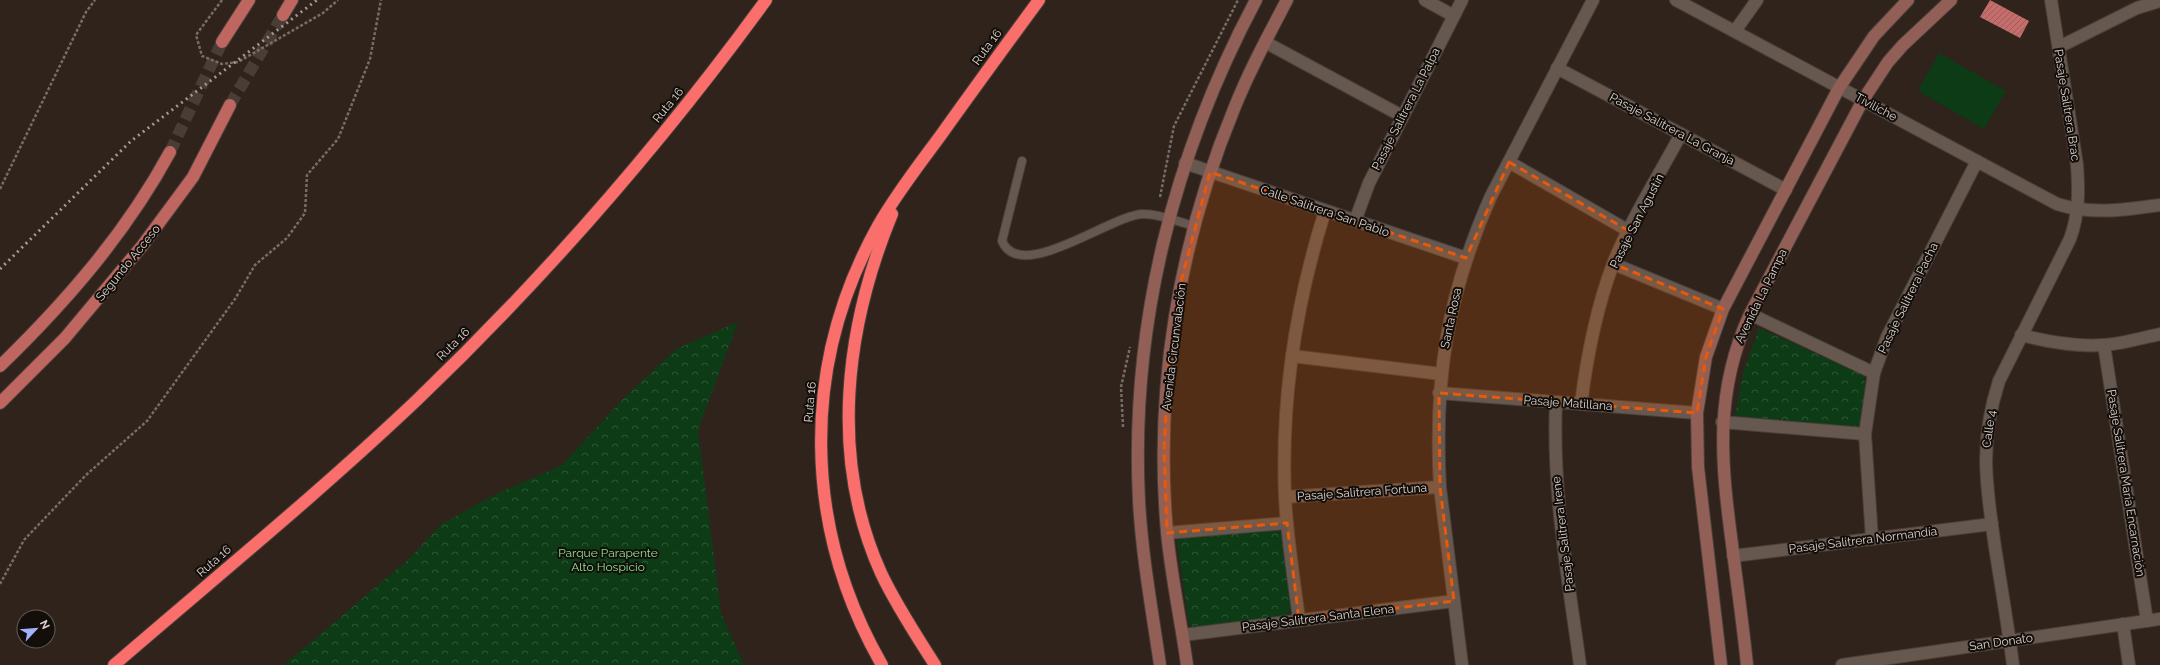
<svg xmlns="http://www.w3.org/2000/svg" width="2160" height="665" viewBox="0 0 2160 665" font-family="Raleway,sans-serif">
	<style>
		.park { fill: url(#park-crowns) }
		.garden { fill: #0c3b16 }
		.building { fill: url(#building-hatch) }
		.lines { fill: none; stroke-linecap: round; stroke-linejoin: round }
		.primary-tunnel { stroke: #493d36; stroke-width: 12; stroke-dasharray: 12 6; stroke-linecap: butt }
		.lane-casing { stroke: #4a3f39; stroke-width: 10 }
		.street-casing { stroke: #4a3f39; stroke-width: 14 }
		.secondary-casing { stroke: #4a3f39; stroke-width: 14 }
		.primary-casing { stroke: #4a3f39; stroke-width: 14 }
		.highway-casing { stroke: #4a3f39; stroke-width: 14 }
		.path { stroke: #786d66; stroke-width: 2.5; stroke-dasharray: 3 2; stroke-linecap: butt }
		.lane { stroke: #66584e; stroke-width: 8 }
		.street { stroke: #66584e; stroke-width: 12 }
		.secondary { stroke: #925f57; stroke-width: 12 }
		.primary { stroke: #bf6660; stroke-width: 12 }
		.highway { stroke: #fa6f6c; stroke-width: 12 }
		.rail { stroke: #a49a94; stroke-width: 3; stroke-dasharray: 2 4; stroke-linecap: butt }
		.marked { fill: #e8590c; fill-opacity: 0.2; stroke: #e8590c; stroke-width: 3; stroke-dasharray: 8 5; stroke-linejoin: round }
		.labels { text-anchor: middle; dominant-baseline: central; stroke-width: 4; stroke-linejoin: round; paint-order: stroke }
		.street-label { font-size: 12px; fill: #dbd2cd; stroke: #130e0a }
		.park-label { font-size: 12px; fill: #89e493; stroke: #130e0a }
	</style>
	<defs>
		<pattern id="park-crowns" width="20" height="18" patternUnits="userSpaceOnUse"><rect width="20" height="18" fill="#0c3b16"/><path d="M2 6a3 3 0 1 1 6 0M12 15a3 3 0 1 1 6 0" fill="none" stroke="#2f5637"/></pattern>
		<pattern id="building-hatch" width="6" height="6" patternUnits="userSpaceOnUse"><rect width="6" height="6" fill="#c46d6b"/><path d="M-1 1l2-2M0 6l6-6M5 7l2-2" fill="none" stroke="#9d5f5e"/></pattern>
	</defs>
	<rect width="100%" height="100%" fill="#2f231b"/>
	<g class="park">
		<polygon points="738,322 698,430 721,613 744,665 284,665 410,558 440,525 492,496 562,465 620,402 676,349"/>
		<polygon points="1759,328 1863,375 1866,386 1861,424 1856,427 1735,416 1743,373"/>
		<polygon points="1275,529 1282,535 1293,606 1286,616 1194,628 1189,624 1177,541 1182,535"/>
	</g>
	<polygon class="garden" points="1939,53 2006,91 1984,129 1918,91"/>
	<polygon class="building" points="1990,0 2029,21 2020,38 1980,17"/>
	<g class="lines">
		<g class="primary-tunnel">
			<polyline points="230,105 283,15"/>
			<polyline points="170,152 222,42"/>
		</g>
		<g class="lane-casing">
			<path id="lane" d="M1022 161 1002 241C1021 285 1113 213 1144 214 1160 214 1179 222 1194 226"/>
		</g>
		<g class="street-casing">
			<g id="street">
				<polyline points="1425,0 1454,16"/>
				<path d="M1676 0 2057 204C2092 215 2124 210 2160 205"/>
				<polyline points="1735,31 1757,0"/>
				<polyline points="1265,42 1402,116"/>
				<polyline points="2059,47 2137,8 2160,1"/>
				<polyline points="1557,68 1786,190"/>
				<polyline points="1509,162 1629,231"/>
				<polyline points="1185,163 1466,258"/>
				<polyline points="1355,221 1369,183 1462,0"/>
				<polyline points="1614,264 1723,309"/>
				<polyline points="1750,314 1874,373"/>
				<path d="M2021 335C2048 342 2075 347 2103 345 2122 344 2141 338 2160 334"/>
				<polyline points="2104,345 2147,621"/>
				<polyline points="1292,356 1441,374"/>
				<polyline points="1439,393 1697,413"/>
				<path d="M1556 402C1552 491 1568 577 1580 665"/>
				<path d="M1581 404C1587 356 1596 309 1613 264 1631 219 1658 177 1681 134"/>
				<polyline points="1722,422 1865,434"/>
				<polyline points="1285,497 1440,487"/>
				<polyline points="1167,533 1287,523"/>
				<polyline points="1872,539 1865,434 1874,373 1887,337 1977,161"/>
				<polyline points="1733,556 1992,524"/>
				<path d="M1299 620C1294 579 1287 538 1285 497 1281 400 1296 303 1325 211"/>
				<polyline points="2123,624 2129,665"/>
				<polyline points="1183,635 1454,601"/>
				<path d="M1462 665 1440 487C1434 379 1447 295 1491 196L1593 0"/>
				<polyline points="1842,665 2160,619"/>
				<path d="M2013 665C2008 626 2001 586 1995 547 1986 485 1979 443 1999 381L2070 239C2079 214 2079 191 2077 165L2051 0"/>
			</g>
		</g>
		<g class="secondary-casing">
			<g id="secondary">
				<path d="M1160 665C1152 610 1142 556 1139 501 1130 325 1174 154 1256 0"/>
				<path d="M1187 665C1181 621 1171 576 1167 532 1154 388 1179 242 1234 109 1249 71 1268 36 1287 0"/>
				<polyline points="1721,665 1698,467 1697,413 1706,357 1723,309 1839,88 1874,36 1908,0"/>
				<path d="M1747 665C1743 625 1737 584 1732 544 1721 462 1714 392 1750 314L1863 100 1888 62 1903 45 1951 0"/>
			</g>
		</g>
		<g class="primary-casing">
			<g id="primary">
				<polyline points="283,15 292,0"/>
				<polyline points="222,42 249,0"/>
				<path d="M0 366C66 302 126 233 170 152"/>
				<polyline points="0,403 65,338 142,246 193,177 230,105"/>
			</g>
		</g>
		<g class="highway-casing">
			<g id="highway">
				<path d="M892 214C845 328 829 458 881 573 896 605 916 635 935 665"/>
				<path d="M114 665C216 577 320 492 418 399 545 277 662 143 766 0"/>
				<path d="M882 665C803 527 800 366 878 226 896 194 919 165 941 135 973 90 1006 45 1039 0"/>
			</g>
		</g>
		<g class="path">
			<polyline points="222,0 196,35 202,56 222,64 238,62 323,13 338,0"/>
			<polyline points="0,189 86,12 95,0"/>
			<polyline points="1160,197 1174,126 1238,0"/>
			<polyline points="1123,427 1121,387 1130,347"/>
			<polyline points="0,584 24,540 86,475 147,421 235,299 255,265 287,238 305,213 307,175 338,139 370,59 381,0"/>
		</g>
		<use href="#lane" class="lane"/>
		<use href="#street" class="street"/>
		<use href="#secondary" class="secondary"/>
		<use href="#primary" class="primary"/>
		<use href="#highway" class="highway"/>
		<polyline class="rail" points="0,269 131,141 317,0"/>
	</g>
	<path class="marked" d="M1509 162 1629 231 1614 264 1723 309 1706 357 1697 413 1439 393 1440 487 1454 601 1299 620 1287 523 1167 533 1164 448 1169 363 1180 285 1210 172 1466 258Z"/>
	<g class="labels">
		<g class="street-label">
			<text transform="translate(987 47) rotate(-54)">Ruta 16</text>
			<text transform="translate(668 105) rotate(-51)">Ruta 16</text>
			<text transform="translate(2067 105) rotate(81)">Pasaje Salitrera Brac</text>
			<text transform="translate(1876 107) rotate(28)">Tiviliche</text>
			<text transform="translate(1406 109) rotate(-63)">Pasaje Salitrera La Palpa</text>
			<text transform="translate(1672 129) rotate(28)">Pasaje Salitrera La Granja</text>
			<text transform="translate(1325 211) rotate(19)">Calle Salitrera San Pablo</text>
			<text transform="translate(1637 221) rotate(-63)">Pasaje San Agustín</text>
			<text transform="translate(128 263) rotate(-51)">Segundo Acceso</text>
			<text transform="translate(1761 296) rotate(-64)">Avenida La Pampa</text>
			<text transform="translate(1908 298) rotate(-64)">Pasaje Salitrera Pacha</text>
			<text transform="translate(1451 318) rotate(-78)">Santa Rosa</text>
			<text transform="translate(453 344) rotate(-45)">Ruta 16</text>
			<text transform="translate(1174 347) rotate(-83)">Avenida Circunvalación</text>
			<text transform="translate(810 402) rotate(-85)">Ruta 16</text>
			<text transform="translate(1568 403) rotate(4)">Pasaje Matillana</text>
			<text transform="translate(1989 429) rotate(-82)">Calle 4</text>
			<text transform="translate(2126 483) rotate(81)">Pasaje Salitrera María Encarnación</text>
			<text transform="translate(1362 492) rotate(-4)">Pasaje Salitrera Fortuna</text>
			<text transform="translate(1563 534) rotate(-97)">Pasaje Salitrera Irene</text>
			<text transform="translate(1863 540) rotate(-7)">Pasaje Salitrera Normandía</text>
			<text transform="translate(214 561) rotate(-41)">Ruta 16</text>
			<text transform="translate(1318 618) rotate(-7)">Pasaje Salitrera Santa Elena</text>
			<text transform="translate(2001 642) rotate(-8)">San Donato</text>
		</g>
		<g class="park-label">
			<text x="608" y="553">Parque Parapente<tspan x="608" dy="14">Alto Hospicio</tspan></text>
		</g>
	</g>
	<g transform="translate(36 629) rotate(64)"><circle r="19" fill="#130e0a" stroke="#635c58"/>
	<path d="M0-3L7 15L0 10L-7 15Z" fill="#a2b2fd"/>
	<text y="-6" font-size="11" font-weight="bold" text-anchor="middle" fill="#dbd2cd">N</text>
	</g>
</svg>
